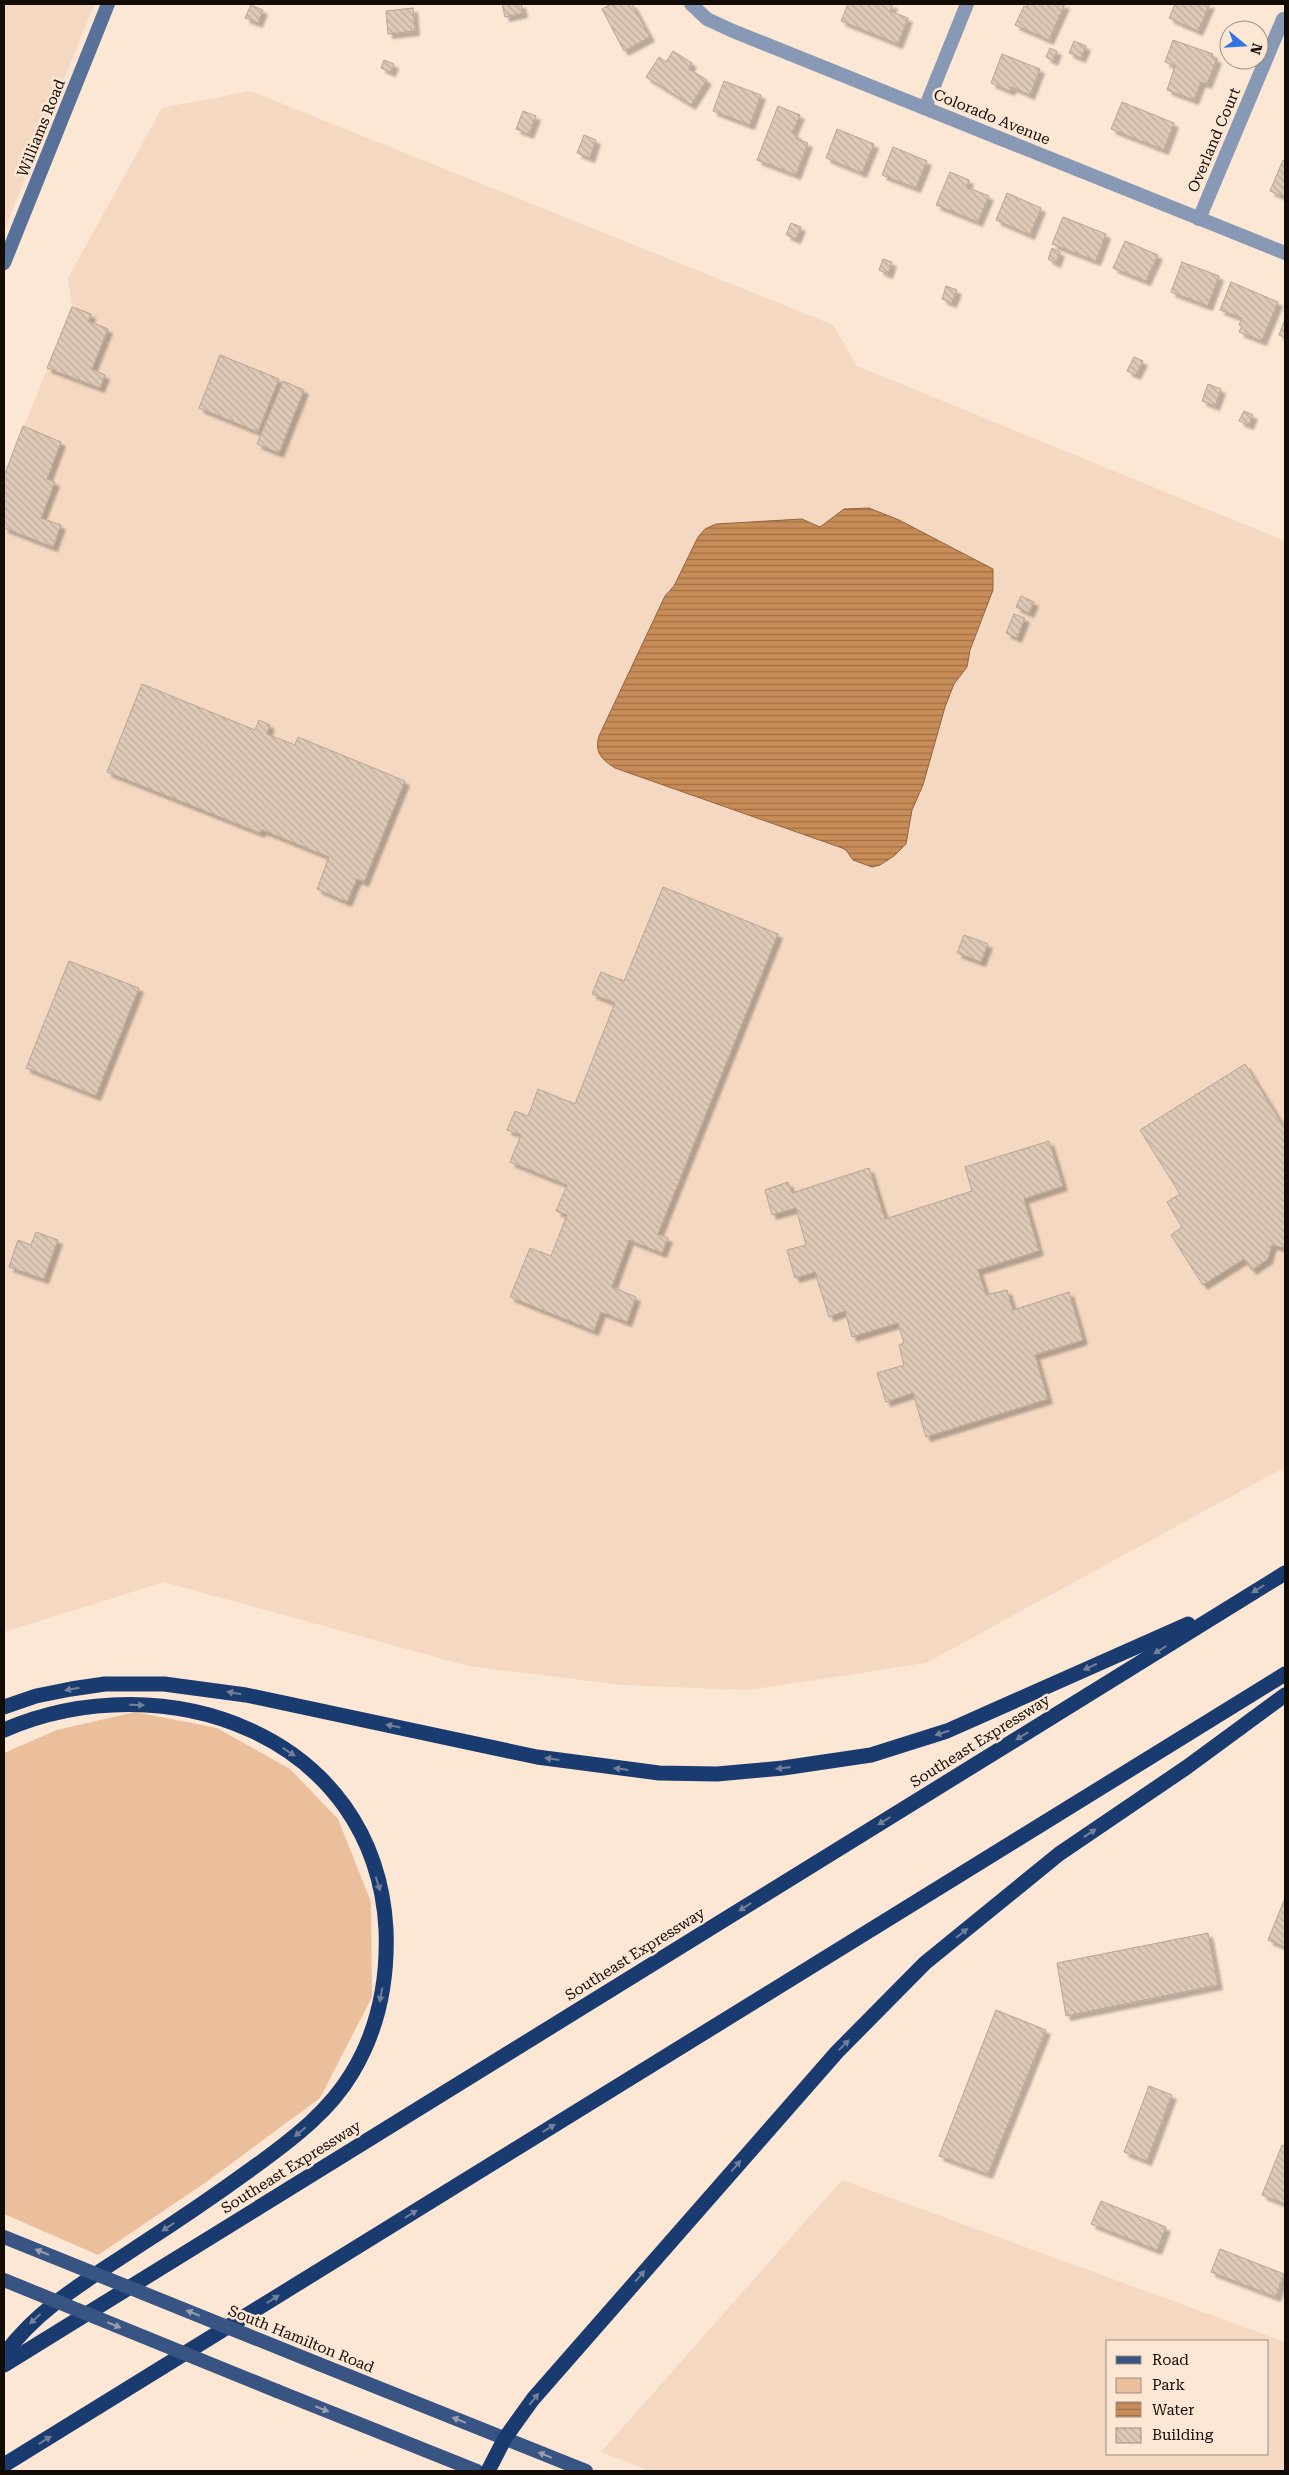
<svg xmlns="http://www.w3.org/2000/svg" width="1289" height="2475" viewBox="0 0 1289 2475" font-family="'Roboto Serif',serif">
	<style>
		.built { fill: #f4d8c1; fill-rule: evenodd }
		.green { fill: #ebbf9b }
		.water { fill: url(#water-rules); stroke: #91653f }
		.building { fill: url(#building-back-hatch); stroke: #b8a493; filter: url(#shadow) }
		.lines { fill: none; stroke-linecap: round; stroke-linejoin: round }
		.minor { stroke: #8799b4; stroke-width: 14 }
		.secondary { stroke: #587198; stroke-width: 14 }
		.primary { stroke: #375483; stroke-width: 14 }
		.motorway { stroke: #1a3b70; stroke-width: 15 }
		.primary-bridge { stroke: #375483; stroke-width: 14 }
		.oneway { fill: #747f98 }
		.oneway2 { fill: #9a9dac }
		.labels { text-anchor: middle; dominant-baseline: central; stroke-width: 5; stroke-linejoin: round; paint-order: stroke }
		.street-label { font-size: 15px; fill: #120b06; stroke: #fce6d4 }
	</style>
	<defs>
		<pattern id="water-rules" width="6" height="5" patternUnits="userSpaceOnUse" patternTransform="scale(1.25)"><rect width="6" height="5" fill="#c78c57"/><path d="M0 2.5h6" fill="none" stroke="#a07146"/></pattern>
		<pattern id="building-back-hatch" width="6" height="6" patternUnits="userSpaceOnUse" patternTransform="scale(1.25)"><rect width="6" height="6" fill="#dec9b7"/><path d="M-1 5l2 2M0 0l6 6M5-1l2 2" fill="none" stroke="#bdab9c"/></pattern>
		<filter id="shadow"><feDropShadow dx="4.5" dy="4.5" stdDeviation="1" flood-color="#0004"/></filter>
	</defs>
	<rect width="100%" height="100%" fill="#fce6d4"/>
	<g class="built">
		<polygon points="4,4 94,4 4,231"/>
		<polygon points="251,91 833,325 857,366 1285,541 1285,1467 926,1663 749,1690 622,1685 468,1666 164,1582 4,1632 4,477 72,307 68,278 162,108"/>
		<path d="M842 2180 1285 2342V2471H650L601 2452ZM1108 2341H1268V2454H1108Z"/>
	</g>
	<polygon class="green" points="135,1712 217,1728 290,1769 338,1819 371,1902 372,1997 320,2098 205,2183 98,2255 4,2214 4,1753 57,1730"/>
	<path class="water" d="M869 508 899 520 993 569V590L970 650 967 667 954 684 945 707 923 785 912 810 906 844 894 856 880 865 872 867 853 860 846 850 842 848 615 768C602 760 594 752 599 736L665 596 674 586 698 537 705 529 716 524 802 519 820 527 844 509Z"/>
	<g class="building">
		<polygon points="502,4 521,4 523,13 505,17"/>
		<polygon points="611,4 632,4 650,37 624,51 602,9"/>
		<polygon points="848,4 893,4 890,11 908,18 898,44 841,21"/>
		<polygon points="1028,4 1065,4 1049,40 1015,25 1024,6 1027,7"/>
		<polygon points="1175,4 1210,4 1198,31 1169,18"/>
		<polygon points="251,5 263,10 258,23 245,18"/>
		<polygon points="413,8 415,31 388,34 386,11"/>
		<polygon points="1173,40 1213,54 1212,57 1217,59 1207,84 1201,82 1194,100 1167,90 1175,66 1165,62"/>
		<polygon points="1074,41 1086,46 1081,58 1069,53"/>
		<polygon points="1050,48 1057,51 1053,61 1046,57"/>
		<polygon points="673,51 692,63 689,69 707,80 691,105 646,77 659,57 666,62"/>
		<polygon points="1002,54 1040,69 1030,95 1012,87 1010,91 991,83"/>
		<polygon points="384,60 394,64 391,72 381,68"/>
		<polygon points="724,81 761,95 750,125 713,111"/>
		<polygon points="1122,102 1174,123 1164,150 1111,129"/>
		<polygon points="778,106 800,115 792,133 797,135 796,139 808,143 796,175 757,160"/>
		<polygon points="523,111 536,116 529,134 516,129"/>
		<polygon points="837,129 874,144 862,173 826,158"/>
		<polygon points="584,135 596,140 590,158 577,153"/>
		<polygon points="893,147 927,161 916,188 882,175"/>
		<polygon points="1283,160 1285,161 1285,197 1270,191"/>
		<polygon points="950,172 969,180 967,187 989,196 978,222 936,205"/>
		<polygon points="1007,193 1041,208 1030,235 996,220"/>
		<polygon points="1063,217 1106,234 1096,261 1052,244"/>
		<polygon points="791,223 801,227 796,239 786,235"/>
		<polygon points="1125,241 1158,255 1146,281 1113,268"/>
		<polygon points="1052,248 1060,252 1056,263 1048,259"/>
		<polygon points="883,259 892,262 888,274 879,270"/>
		<polygon points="1182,262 1219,276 1208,306 1171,292"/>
		<polygon points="1231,282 1278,302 1262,341 1239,332 1242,326 1239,325 1242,318 1220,310"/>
		<polygon points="946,286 957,290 952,303 942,299"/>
		<polygon points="72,307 91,314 89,321 108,329 92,369 105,375 100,388 47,368"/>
		<polygon points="1285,319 1285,338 1279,335"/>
		<polygon points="220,355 279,379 258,432 199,408"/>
		<polygon points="1134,357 1143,361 1136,375 1127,371"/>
		<polygon points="283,381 304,390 279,453 257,444"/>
		<polygon points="1208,384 1221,389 1215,406 1202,401"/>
		<polygon points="1244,411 1253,415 1249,425 1239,421"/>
		<polygon points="23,426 61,442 47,479 55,482 41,518 61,525 53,547 4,528 4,476"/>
		<polygon points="1021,596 1034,602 1029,613 1016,607"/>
		<polygon points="1014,614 1025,618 1017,638 1006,633"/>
		<polygon points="142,684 255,730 259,720 270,725 267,734 295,745 298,737 405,781 364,882 357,879 347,902 317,889 329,857 262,830 260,833 107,772"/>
		<polygon points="663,887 778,934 658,1234 668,1238 662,1253 629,1240 612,1287 636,1297 627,1322 601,1312 594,1331 510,1297 530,1248 551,1256 567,1215 556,1211 567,1185 510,1162 521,1135 507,1130 515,1111 528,1116 538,1089 575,1104 615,1003 592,994 601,972 624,981"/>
		<polygon points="964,935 988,944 981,962 957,953"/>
		<polygon points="69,961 139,988 96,1096 26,1068"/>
		<polygon points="1245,1064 1285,1129 1285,1248 1272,1245 1268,1259 1252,1270 1244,1259 1203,1285 1171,1235 1182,1227 1167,1202 1180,1194 1140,1130"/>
		<polygon points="1049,1141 1063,1186 1024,1199 1039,1251 978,1270 986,1295 1007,1290 1013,1310 1069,1292 1083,1340 1035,1355 1048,1399 926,1437 913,1393 886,1402 877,1373 904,1365 899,1345 904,1343 898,1323 852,1337 845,1311 829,1317 815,1272 795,1278 787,1250 806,1245 796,1208 772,1215 765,1190 788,1182 792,1193 869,1168 885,1219 972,1191 965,1167"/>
		<polygon points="36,1232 58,1240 44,1279 9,1267 18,1240 31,1245"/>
		<polygon points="1285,1898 1285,1947 1268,1940"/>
		<polygon points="1208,1933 1218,1985 1066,2016 1057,1963"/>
		<polygon points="996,2010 1046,2030 988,2174 939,2156"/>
		<polygon points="1149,2086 1172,2095 1147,2161 1124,2152"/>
		<polygon points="1282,2145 1285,2146 1285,2204 1262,2195"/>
		<polygon points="1101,2201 1166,2227 1157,2250 1091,2224"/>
		<polygon points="1220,2249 1284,2274 1276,2297 1211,2272"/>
	</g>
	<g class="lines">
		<g class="minor">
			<polyline points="691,4 707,19 733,31 1285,253"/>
			<polyline points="925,108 967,4"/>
			<polyline points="1199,219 1283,19"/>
		</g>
		<polyline class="secondary" points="4,263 108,4"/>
		<g class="primary">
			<polyline points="319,2364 586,2471"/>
			<polyline points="277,2391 477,2471"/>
		</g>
		<g class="motorway">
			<polyline points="4,1707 36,1696 71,1689 105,1684 164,1684 246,1695 537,1757 659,1773 717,1774 783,1768 871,1755 947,1731 1188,1624"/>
			<path d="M4 1730C165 1661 375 1734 386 1929 388 1979 378 2030 352 2073 330 2110 295 2137 261 2162 220 2192 179 2220 137 2247 88 2280 39 2307 4 2355"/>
			<polyline points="4,2365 1285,1573"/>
			<polyline points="4,2465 1285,1674"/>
			<polyline points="488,2471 505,2438 533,2399 837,2052 925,1963 1059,1854 1187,1767 1285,1695"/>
		</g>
		<g class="primary-bridge">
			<polyline points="4,2237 319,2364"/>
			<polyline points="4,2280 277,2391"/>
		</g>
	</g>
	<defs><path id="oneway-solid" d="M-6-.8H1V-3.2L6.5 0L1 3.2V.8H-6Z" transform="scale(1.25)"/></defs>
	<g class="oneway">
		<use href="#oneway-solid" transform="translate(1258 1589) rotate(148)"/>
		<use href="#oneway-solid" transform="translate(1160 1650) rotate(148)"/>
		<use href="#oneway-solid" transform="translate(1090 1667) rotate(156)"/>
		<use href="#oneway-solid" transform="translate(72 1689) rotate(170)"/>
		<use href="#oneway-solid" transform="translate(234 1693) rotate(-170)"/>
		<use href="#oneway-solid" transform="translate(137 1705) rotate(2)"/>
		<use href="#oneway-solid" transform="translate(393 1726) rotate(-168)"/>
		<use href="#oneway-solid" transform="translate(942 1733) rotate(162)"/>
		<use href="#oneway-solid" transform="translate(1022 1736) rotate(148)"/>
		<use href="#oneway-solid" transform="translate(289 1752) rotate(33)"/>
		<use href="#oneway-solid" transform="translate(552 1759) rotate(-172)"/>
		<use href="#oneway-solid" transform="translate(783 1768) rotate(173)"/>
		<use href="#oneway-solid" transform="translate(621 1769) rotate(-173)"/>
		<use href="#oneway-solid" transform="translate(884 1821) rotate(148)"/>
		<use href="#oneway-solid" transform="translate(1090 1833) rotate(-34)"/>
		<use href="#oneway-solid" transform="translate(378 1884) rotate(73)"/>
		<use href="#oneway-solid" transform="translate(745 1907) rotate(148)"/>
		<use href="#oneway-solid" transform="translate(962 1933) rotate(-39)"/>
		<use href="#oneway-solid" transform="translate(381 1995) rotate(101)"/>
		<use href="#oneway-solid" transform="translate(844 2045) rotate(-45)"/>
		<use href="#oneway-solid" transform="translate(549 2128) rotate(-32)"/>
		<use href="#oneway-solid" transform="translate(300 2132) rotate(140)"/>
		<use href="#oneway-solid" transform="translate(736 2166) rotate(-49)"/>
		<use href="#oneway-solid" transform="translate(411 2214) rotate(-32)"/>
		<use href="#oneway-solid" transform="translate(168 2227) rotate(147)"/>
		<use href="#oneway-solid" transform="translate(640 2276) rotate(-49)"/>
		<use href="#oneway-solid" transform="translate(273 2299) rotate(-32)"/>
		<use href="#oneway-solid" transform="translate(35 2319) rotate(138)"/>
		<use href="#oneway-solid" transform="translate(534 2399) rotate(-51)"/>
		<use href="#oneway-solid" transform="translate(45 2440) rotate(-32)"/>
	</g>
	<g class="oneway2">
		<use href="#oneway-solid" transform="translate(42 2252) rotate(-158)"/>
		<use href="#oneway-solid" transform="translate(193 2313) rotate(-158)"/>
		<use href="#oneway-solid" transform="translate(114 2325) rotate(22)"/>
		<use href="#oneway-solid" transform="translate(322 2409) rotate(22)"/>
		<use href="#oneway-solid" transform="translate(459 2420) rotate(-158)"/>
		<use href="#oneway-solid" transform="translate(545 2455) rotate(-158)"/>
	</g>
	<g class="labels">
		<g class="street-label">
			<text transform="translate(992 117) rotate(22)">Colorado Avenue</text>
			<text transform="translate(41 128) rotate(-68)">Williams Road</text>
			<text transform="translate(1214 140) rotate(-67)">Overland Court</text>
			<text transform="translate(980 1741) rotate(-32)">Southeast Expressway</text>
			<text transform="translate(635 1954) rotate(-32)">Southeast Expressway</text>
			<text transform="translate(291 2167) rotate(-32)">Southeast Expressway</text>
			<text transform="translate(301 2339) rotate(22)">South Hamilton Road</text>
		</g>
	</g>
	<rect width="1289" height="2475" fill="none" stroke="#120b06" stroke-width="10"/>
	<rect x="1106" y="2340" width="162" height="115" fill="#fce6d4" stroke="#9e8e82"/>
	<rect x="1116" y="2356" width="25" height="8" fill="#375483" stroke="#9e8e82"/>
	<text x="1152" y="2365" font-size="15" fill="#120b06">Road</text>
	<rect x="1116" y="2378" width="25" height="15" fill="#ebbf9b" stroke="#9e8e82"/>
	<text x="1152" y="2390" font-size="15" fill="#120b06">Park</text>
	<rect x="1116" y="2402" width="25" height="15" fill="url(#water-rules)" stroke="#9e8e82"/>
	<text x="1152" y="2415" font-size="15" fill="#120b06">Water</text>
	<rect x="1116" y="2428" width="25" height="15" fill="url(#building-back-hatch)" stroke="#9e8e82"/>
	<text x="1152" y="2440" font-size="15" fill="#120b06">Building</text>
	<g transform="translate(1244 45) rotate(108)"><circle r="24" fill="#fce6d4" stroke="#9e8e82"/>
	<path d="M0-4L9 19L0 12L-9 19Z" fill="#3075e2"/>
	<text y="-8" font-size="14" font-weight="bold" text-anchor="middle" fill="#120b06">N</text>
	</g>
</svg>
